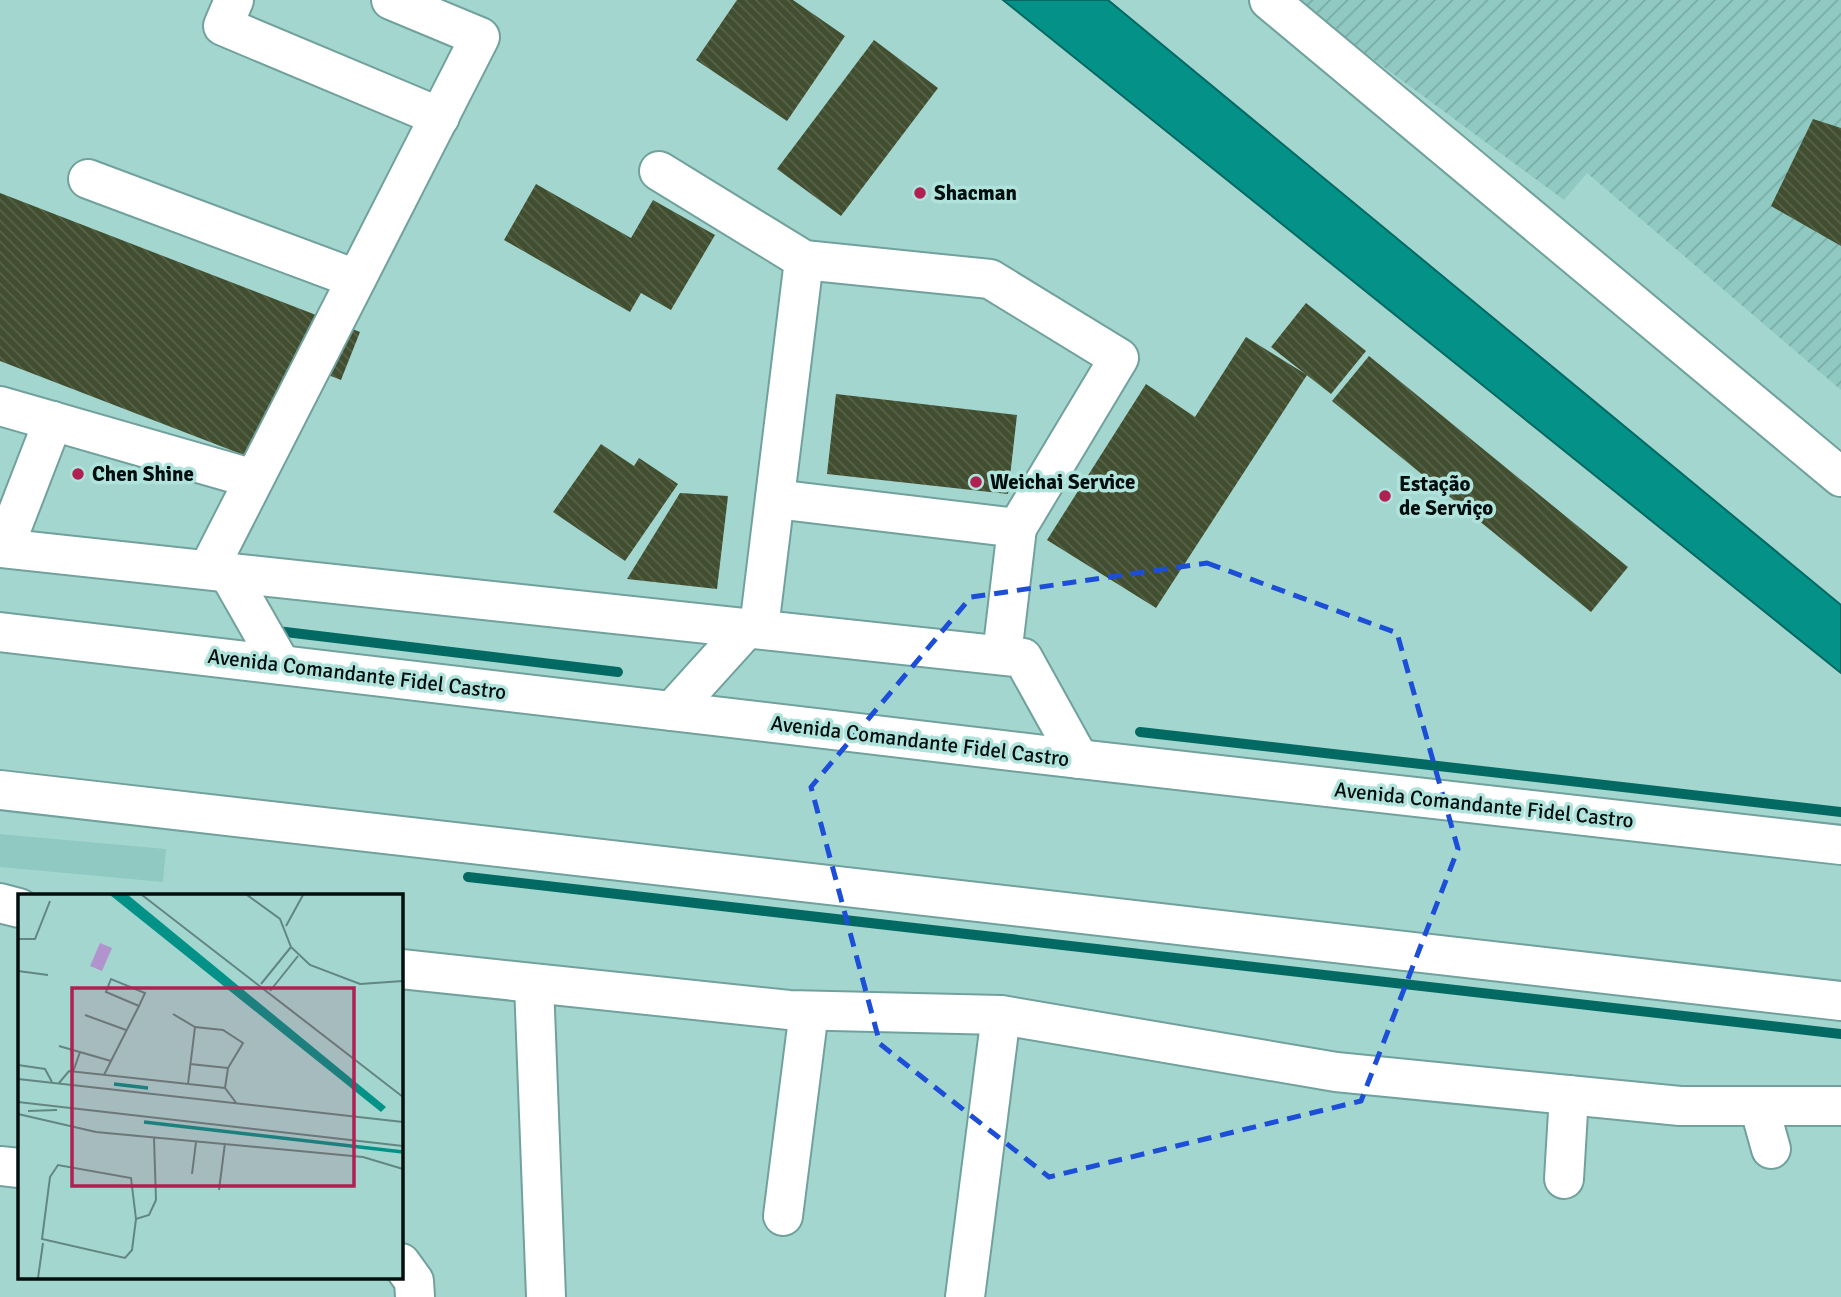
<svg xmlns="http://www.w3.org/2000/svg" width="1841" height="1297" viewBox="0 0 1841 1297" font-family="Signika,sans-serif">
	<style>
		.built { fill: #8fc9c2 }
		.industrial { fill: url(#industrial-furrows) }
		.water { fill: #049188; stroke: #036a63; stroke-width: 2 }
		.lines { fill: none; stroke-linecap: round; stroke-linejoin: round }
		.stream { stroke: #036a63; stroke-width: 10 }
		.building { fill: url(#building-back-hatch) }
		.minor-casing { stroke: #71a19c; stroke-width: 42 }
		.highway-casing { stroke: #71a19c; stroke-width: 42 }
		.minor { stroke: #fff; stroke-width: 38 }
		.highway { stroke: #fff; stroke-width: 38 }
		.marked { fill: none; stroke: #1d4ed8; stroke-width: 5; stroke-dasharray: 14 9; stroke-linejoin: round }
		.poi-dot { fill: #b02051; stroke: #b1e3dd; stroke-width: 2.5 }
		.labels { text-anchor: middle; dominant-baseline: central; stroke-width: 7; stroke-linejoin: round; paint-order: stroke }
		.poi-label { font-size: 21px; font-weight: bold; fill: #000f0d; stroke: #b1e3dd; text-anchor: start }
		.street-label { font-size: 21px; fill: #000f0d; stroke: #b1e3dd }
		.inset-river { fill: none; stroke: #049188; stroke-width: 3.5 }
		.inset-road { fill: none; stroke: #628682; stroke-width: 2 }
		.view { fill: #b02051; fill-opacity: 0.15; stroke: #b02051; stroke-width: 3.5 }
		.inset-edge { fill: none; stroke: #000f0d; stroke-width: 3.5 }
	</style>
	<defs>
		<pattern id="industrial-furrows" width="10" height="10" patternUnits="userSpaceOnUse" patternTransform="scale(1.75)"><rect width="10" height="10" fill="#8fc9c2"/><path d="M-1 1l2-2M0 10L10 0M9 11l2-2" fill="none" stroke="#7aaba6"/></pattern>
		<pattern id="building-back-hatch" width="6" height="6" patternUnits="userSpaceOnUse" patternTransform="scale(1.75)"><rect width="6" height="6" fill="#414e2f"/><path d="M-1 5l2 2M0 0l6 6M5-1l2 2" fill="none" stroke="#58634a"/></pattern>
	</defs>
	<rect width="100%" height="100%" fill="#a4d6d0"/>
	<polygon class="built" points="0,834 166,849 163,882 0,867"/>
	<polygon class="industrial" points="1293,0 1841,0 1841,390 1587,173 1564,200"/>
	<polygon class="water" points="1003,0 1108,0 1841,605 1841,673"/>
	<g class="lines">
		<g class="stream">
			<polyline points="277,631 618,672"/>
			<polyline points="1140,732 1841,812"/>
			<polyline points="468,877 1841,1034"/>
		</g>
	</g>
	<g class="building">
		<polygon points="737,0 793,0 845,36 787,121 696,60"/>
		<polygon points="874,40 938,88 841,216 777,169"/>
		<polygon points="1813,119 1841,128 1841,246 1771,206"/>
		<polygon points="536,184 631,238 653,200 715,235 671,310 641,293 630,312 504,240"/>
		<polygon points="0,193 360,332 341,380 305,366 267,464 0,361"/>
		<polygon points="1306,303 1366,351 1331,394 1271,347"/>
		<polygon points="1246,337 1307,375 1156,608 1047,540 1146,384 1195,417"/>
		<polygon points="1369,356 1628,567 1591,612 1332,401"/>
		<polygon points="836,394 1017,415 1008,494 827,474"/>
		<polygon points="601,444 634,466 639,458 678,484 625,561 553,512"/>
		<polygon points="680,493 728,496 717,589 627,579"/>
	</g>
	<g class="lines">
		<g class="minor-casing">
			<g id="minor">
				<polyline points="234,0 223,26 440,117"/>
				<polyline points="1269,0 1841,477"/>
				<polyline points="659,171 804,260 990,279 1119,358 1017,528 1002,655"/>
				<polyline points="88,179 356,279"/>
				<polyline points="0,406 254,479"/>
				<polyline points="775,499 1017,528"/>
				<polyline points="0,548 1023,658 1079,759"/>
				<polyline points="4,548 53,421"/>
				<polyline points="208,570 480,37 391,0"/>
				<polyline points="228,572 281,665"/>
				<polyline points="759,628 804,260"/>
				<polyline points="672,711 748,627"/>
				<polyline points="0,903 19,908"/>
				<polyline points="401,969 789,1010 1001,1015 1336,1072 1680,1106 1841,1106"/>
				<polyline points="534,984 546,1297"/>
				<polyline points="1759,1106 1771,1149"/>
				<polyline points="0,1166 19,1168"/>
				<polyline points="1564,1179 1569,1095"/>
				<polyline points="783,1216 809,1011"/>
				<polyline points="401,1263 414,1281 415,1297"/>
				<polyline points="965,1297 1001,1015"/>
			</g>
		</g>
		<g class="highway-casing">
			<g id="highway">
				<polyline points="0,632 1079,759 1841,845"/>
				<polyline points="0,790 1841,1001"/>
			</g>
		</g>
		<use href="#minor" class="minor"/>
		<use href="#highway" class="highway"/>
	</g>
	<path class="marked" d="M1207 563 1397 633 1458 849 1361 1101 1049 1177 880 1044 811 787 971 597Z"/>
	<g class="poi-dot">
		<circle cx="920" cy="193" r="7"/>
		<circle cx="78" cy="474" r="7"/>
		<circle cx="976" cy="482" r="7"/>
		<circle cx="1385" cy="496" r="7"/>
	</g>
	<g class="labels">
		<g class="poi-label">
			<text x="934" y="193">Shacman</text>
			<text x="92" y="474">Chen Shine</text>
			<text x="990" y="482">Weichai Service</text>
			<text x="1399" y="484">Estação<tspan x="1399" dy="24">de Serviço</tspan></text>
		</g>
		<g class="street-label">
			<text transform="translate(357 674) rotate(7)">Avenida Comandante Fidel Castro</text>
			<text transform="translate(920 741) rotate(7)">Avenida Comandante Fidel Castro</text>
			<text transform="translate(1484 805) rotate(6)">Avenida Comandante Fidel Castro</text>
		</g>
	</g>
	<g transform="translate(18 894)">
		<rect width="385" height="385" fill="#a4d6d0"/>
		<path d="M82 49 94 54 84 77 72 72Z" fill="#b194cd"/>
		<path d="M92 1H110L368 213 363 218Z" fill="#049188"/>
		<path class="inset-river" d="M96 190 130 194M126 228 385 258"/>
		<path class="inset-road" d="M124 1 385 203M229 1 262 25 273 53 292 71 342 90 385 87M268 32 285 1M0 45H17L32 7M0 77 30 81M243 90 273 53M252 97 280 62M155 120 177 133 205 136 225 149 210 174 207 194M67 121 108 136M41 152 93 167M172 170 210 174M0 171 27 175 34 188M55 178 62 158M86 181 93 167 121 112 127 99 93 85 88 98 121 112M0 185 385 228M41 189 51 177 207 194 219 210M170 190 177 133M0 208 385 252M10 217 39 216M0 220 78 238 345 263 385 275M174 280 178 248M201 296 207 249M118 325 114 356 107 364 24 345 32 283 40 271 113 284 118 325 131 321 138 306 136 244M20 384 25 349"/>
		<path class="view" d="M54 94H336V292H54Z"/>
		<rect width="385" height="385" class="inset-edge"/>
	</g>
</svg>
